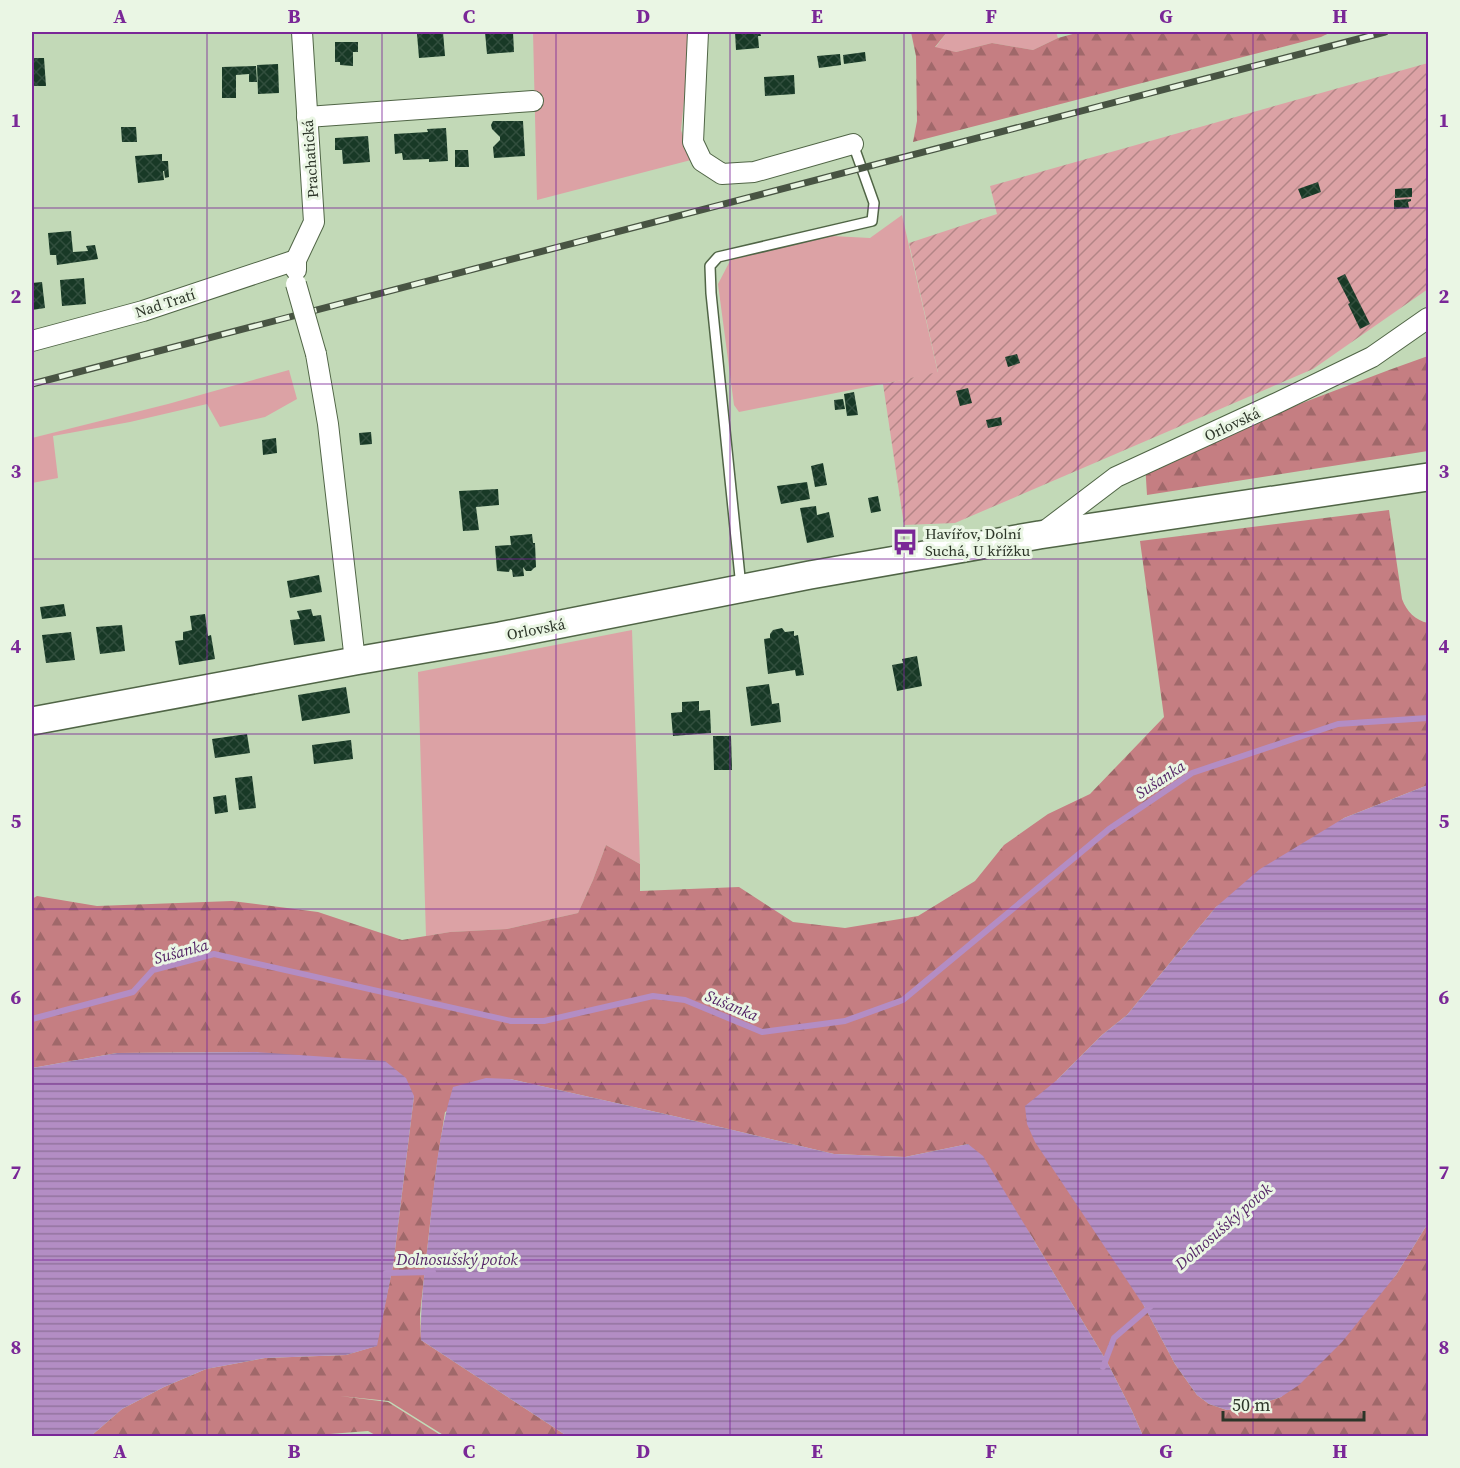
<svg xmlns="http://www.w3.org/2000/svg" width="1460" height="1468" viewBox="0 0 1460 1468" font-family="'Source Serif 4',serif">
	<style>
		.grass { fill: #dca2a5 }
		.forest { fill: url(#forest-firs) }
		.garden { fill: url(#garden-furrows) }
		.water { fill: url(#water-rules) }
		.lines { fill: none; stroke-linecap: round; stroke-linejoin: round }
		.stream { stroke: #b38dc4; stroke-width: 6 }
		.building { fill: url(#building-cross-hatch) }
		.service-casing { stroke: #506546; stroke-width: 12 }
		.minor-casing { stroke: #506546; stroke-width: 22 }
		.secondary-casing { stroke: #506546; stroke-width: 30 }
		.service { stroke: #fff; stroke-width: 9 }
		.minor { stroke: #fff; stroke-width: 20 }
		.secondary { stroke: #fff; stroke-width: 27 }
		.rail-casing { stroke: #485443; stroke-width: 7 }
		.rail { stroke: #eaf6e4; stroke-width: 4.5; stroke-dasharray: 14; stroke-linecap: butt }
		.minor-bridge-casing { stroke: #506546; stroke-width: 22; stroke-linecap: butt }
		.minor-bridge { stroke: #fff; stroke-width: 20 }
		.grid { fill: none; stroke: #7a2797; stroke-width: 1.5; stroke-opacity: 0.55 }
		.labels { text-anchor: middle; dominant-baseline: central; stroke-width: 6; stroke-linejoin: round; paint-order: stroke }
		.street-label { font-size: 15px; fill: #2c3528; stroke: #eaf6e4 }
		.poi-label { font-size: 15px; fill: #2c3528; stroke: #eaf6e4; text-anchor: start }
		.water-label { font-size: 16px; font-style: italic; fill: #542466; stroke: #eaf6e4 }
		.neatline { fill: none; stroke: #7a2797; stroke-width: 2 }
		.grid-label { font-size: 20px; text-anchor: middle; font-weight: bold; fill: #7a2797 }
	</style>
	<defs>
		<pattern id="forest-firs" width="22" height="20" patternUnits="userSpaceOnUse" patternTransform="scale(1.5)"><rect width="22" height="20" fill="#c57e82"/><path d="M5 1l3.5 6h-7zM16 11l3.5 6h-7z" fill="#a0686a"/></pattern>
		<pattern id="garden-furrows" width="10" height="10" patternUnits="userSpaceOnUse" patternTransform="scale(1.5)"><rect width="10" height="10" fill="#dca2a5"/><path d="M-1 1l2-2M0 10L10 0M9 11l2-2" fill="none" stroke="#b38586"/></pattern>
		<pattern id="water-rules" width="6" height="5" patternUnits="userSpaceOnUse" patternTransform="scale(1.5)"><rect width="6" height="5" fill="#b38dc4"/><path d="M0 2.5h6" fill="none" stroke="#92749f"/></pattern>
		<pattern id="building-cross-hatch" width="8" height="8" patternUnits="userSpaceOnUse" patternTransform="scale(1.5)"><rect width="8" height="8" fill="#183926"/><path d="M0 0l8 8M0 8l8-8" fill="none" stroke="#314e3d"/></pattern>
	</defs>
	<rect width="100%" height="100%" fill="#c2d9b7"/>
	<g class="grass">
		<polygon points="533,32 691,32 681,130 691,160 537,200"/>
		<polygon points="947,32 1056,32 1058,38 1033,50 992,43 956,52 935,48"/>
		<polygon points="902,215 938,373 739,412 734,405 718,284 731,259 813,235 870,238"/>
		<polygon points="289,370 297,399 265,417 220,427 207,404 130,422 53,436 58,478 32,483 32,438 168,404"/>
		<polygon points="632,630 640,864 606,845 593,880 578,913 507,929 450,932 426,936 418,672"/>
	</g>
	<g class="forest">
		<polygon points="911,32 947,32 935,47 956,52 992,43 1033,50 1058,38 1080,32 1331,32 1321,37 913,142 917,121 916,56"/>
		<polygon points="1428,356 1428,451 1147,495 1145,463 1389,370"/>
		<path d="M1389 510 1402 599C1407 612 1415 620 1428 623V785L1344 818 1216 907 1127 1015 1102 1035 1057 1080 1144 1306 1175 1364 1197 1395 1209 1404 1227 1410 1252 1407 1281 1397 1396 1275 1428 1223V1436H1143L1132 1411 1107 1362 1032 1237 968 1144 905 1157 834 1154 678 1117 510 1079 445 1112 436 1170 420 1314 421 1340 567 1436H445L389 1401 340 1396 388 1402 442 1436H377L368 1431 317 1435 315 1436H91L122 1409 164 1387 206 1369 265 1358 346 1355 376 1346 393 1266 414 1096 256 1052 117 1053 32 1068V899L37 896 97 906 232 901 318 912 402 940 450 932 507 929 578 913 593 880 606 845 640 864V891L739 887 793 922 845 928 918 916 975 881 1004 845 1048 814 1090 794 1164 717 1140 541Z"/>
	</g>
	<polygon class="garden" points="1428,63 1428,289 1313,369 955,523 904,525 883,384 938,372 909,243 997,214 990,186"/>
	<g class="water">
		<polygon points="1428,785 1428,1223 1396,1275 1342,1342 1299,1385 1281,1397 1252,1407 1227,1410 1209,1404 1197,1395 1175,1364 1144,1306 1035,1142 1027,1124 1025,1106 1057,1080 1102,1035 1127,1015 1216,907 1260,869 1344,818"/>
		<polygon points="256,1052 385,1061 406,1078 414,1096 393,1266 377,1346 346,1355 265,1358 206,1369 164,1387 122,1409 91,1436 32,1436 32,1068 117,1053"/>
		<path d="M486 1078 510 1079 678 1117 834 1154 905 1157 968 1144 983 1156 1032 1237 1107 1362 1132 1411 1143 1436H567L421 1340C420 1304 425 1269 429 1234 434 1185 438 1135 453 1087Z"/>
	</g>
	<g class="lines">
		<g class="stream">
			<polyline points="32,1019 133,992 153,970 214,954 511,1021 544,1021 653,996 685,1000 762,1032 845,1021 903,1000 1109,829 1192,773 1338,724 1428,718"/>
			<polyline points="386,1273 433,1272"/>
			<polyline points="1103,1367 1114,1338 1151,1306"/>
		</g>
	</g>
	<g class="building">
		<polygon points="443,32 445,56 419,58 417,34"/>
		<polygon points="485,32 513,32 514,52 487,54"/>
		<polygon points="735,32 760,32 761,36 758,36 759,48 736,50"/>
		<polygon points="335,42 358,42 358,52 353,52 353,66 340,65 340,62 335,62"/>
		<polygon points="865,52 866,61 844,64 843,55"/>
		<polygon points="840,54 841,65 819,68 817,56"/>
		<polygon points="32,58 44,58 46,86 32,86"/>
		<polygon points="278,64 279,93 258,94 257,65"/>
		<polygon points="256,66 257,82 249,82 249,74 236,75 236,98 222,98 222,67"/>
		<polygon points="794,75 795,94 765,96 764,77"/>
		<polygon points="493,121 523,121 525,156 494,158 493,147 500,140 500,137 492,129 491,125"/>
		<polygon points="121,127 136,127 137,142 122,142"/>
		<polygon points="446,128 448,161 429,162 429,159 403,160 402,153 395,154 394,134 428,132 427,129"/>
		<polygon points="368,136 370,162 343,164 342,150 335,150 335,138"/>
		<polygon points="455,150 468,150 469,167 455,167"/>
		<polygon points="162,154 162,161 168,161 169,177 165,178 164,171 163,171 164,180 138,183 135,156"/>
		<polygon points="1318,182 1321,192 1302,199 1298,189"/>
		<polygon points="1412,188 1412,197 1395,198 1395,189"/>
		<polygon points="1411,199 1411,201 1408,202 1409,208 1394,209 1394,200"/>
		<polygon points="71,231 73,252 88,251 86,246 95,245 98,259 57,265 56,255 50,255 48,233"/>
		<polygon points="1345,274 1370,324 1360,329 1348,304 1350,303 1337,278"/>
		<polygon points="84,278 86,304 62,306 60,280"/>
		<polygon points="42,282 45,308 32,310 32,283"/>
		<polygon points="1017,354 1020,363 1008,367 1005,357"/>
		<polygon points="968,388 972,403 960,406 956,391"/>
		<polygon points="854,392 858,415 847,416 844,394"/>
		<polygon points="843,399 845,409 835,410 834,400"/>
		<polygon points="1001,417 1002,425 988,428 986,420"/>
		<polygon points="371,432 372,444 360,445 359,433"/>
		<polygon points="276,438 277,453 263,455 262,440"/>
		<polygon points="823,463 827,485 815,487 811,466"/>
		<polygon points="807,482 810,499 781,504 777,486"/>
		<polygon points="498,489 499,505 476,507 479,530 463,531 459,491"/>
		<polygon points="878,496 881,511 871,513 868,498"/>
		<polygon points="816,506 817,515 829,512 834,537 807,543 800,508"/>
		<polygon points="532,534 533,543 535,543 536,567 534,568 531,571 526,571 523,567 524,576 513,577 512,570 510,569 509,572 497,571 495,546 511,545 510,536"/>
		<polygon points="319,575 322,592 290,598 287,581"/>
		<polygon points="64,604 66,616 42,619 40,607"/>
		<polygon points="311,609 313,616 321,615 325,641 294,645 290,620 300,619 297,611"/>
		<polygon points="205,614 208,636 211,635 215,659 179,665 175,641 183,640 183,632 192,630 190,616"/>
		<polygon points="122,625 125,651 100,654 96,627"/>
		<polygon points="782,628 785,632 794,631 794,636 798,635 804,675 796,676 795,670 768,674 764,639 770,638 770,634 773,630"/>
		<polygon points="71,632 75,660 46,663 42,635"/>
		<polygon points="917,656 922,686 897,691 892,665 903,663 902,659"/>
		<polygon points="769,684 772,704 779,703 781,722 751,726 746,687"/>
		<polygon points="346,687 350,713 302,721 298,695"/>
		<polygon points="699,701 699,711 710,710 711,733 673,736 671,713 682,712 682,702"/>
		<polygon points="247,734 250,753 215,758 212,739"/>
		<polygon points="713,736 731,736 732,770 714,770"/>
		<polygon points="351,740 353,759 314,764 312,745"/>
		<polygon points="252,776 256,808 239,810 235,778"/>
		<polygon points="226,795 228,812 215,814 213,797"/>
	</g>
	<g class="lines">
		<g class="service-casing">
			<polyline id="service" points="741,587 711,293 710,266 718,257 872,221 874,203 853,144"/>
		</g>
		<g class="minor-casing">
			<g id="minor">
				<polyline points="698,32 693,142 702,161 722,174 754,172 853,144"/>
				<polyline points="307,117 533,101"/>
				<polyline points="296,270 296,260 314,222 302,32"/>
				<polyline points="32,341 143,311 296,260"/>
				<polyline points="316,354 328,424 355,661"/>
				<polyline points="1041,534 1116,477 1279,402 1372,357 1428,318"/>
			</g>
		</g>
		<g class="secondary-casing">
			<polyline id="secondary" points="32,721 355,661 500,636 810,575 1039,535 1428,477"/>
		</g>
		<use href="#service" class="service"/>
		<use href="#minor" class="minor"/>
		<use href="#secondary" class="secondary"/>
		<g class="rail-casing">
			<polyline id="rail" points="32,384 1385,32"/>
		</g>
		<use href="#rail" class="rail"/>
		<g class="minor-bridge-casing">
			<polyline id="minor-bridge" points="296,284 316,354"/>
		</g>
		<use href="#minor-bridge" class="minor-bridge"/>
	</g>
	<path class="grid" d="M207 32V1436M382 32V1436M556 32V1436M730 32V1436M904 32V1436M1078 32V1436M1253 32V1436M32 208H1428M32 384H1428M32 559H1428M32 734H1428M32 909H1428M32 1084H1428M32 1260H1428"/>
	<defs>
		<g id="bus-bare" transform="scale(2.07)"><path d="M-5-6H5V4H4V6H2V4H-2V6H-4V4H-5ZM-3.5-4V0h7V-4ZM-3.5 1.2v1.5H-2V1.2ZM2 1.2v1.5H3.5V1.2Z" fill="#7a2797" stroke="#eaf6e4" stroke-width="2.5" paint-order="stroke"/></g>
	</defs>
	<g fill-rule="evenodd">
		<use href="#bus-bare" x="905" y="542"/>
	</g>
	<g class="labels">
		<g class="street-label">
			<text transform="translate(310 159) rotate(-94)">Prachatická</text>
			<text transform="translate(165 303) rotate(-18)">Nad Tratí</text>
			<text transform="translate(1232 424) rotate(-25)">Orlovská</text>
			<text transform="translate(536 629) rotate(-11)">Orlovská</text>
		</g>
		<g class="poi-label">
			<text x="925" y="533">Havířov, Dolní<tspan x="925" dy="17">Suchá, U křížku</tspan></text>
		</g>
		<g class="water-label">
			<text transform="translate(1160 779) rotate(-33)">Sušanka</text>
			<text transform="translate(181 951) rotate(-15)">Sušanka</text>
			<text transform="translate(732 1005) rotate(23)">Sušanka</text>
			<text transform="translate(1223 1226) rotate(-41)">Dolnosušský potok</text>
			<text x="457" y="1259">Dolnosušský potok</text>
		</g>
	</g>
	<rect width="1460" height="1468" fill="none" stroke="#eaf6e4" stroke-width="66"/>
	<path d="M1223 1411v9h141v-9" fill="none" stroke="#2c3528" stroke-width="3"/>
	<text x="1232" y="1411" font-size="18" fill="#2c3528" stroke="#eaf6e4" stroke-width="4.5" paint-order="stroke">50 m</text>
	<rect x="33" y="33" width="1394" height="1402" class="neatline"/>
	<g class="grid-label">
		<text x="120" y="23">A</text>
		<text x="294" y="23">B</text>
		<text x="469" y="23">C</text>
		<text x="643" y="23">D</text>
		<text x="817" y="23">E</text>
		<text x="991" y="23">F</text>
		<text x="1166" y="23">G</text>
		<text x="1340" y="23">H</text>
		<text x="16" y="127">1</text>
		<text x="1444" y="127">1</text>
		<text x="16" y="303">2</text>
		<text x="1444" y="303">2</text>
		<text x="16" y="478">3</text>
		<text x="1444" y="478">3</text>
		<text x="16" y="653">4</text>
		<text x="1444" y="653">4</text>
		<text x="16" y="828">5</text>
		<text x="1444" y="828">5</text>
		<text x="16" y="1004">6</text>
		<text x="1444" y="1004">6</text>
		<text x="16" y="1179">7</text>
		<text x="1444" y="1179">7</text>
		<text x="16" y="1354">8</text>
		<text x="1444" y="1354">8</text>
		<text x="120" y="1458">A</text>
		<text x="294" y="1458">B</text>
		<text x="469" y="1458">C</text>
		<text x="643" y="1458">D</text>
		<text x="817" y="1458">E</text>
		<text x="991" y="1458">F</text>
		<text x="1166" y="1458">G</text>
		<text x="1340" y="1458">H</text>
	</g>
</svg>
